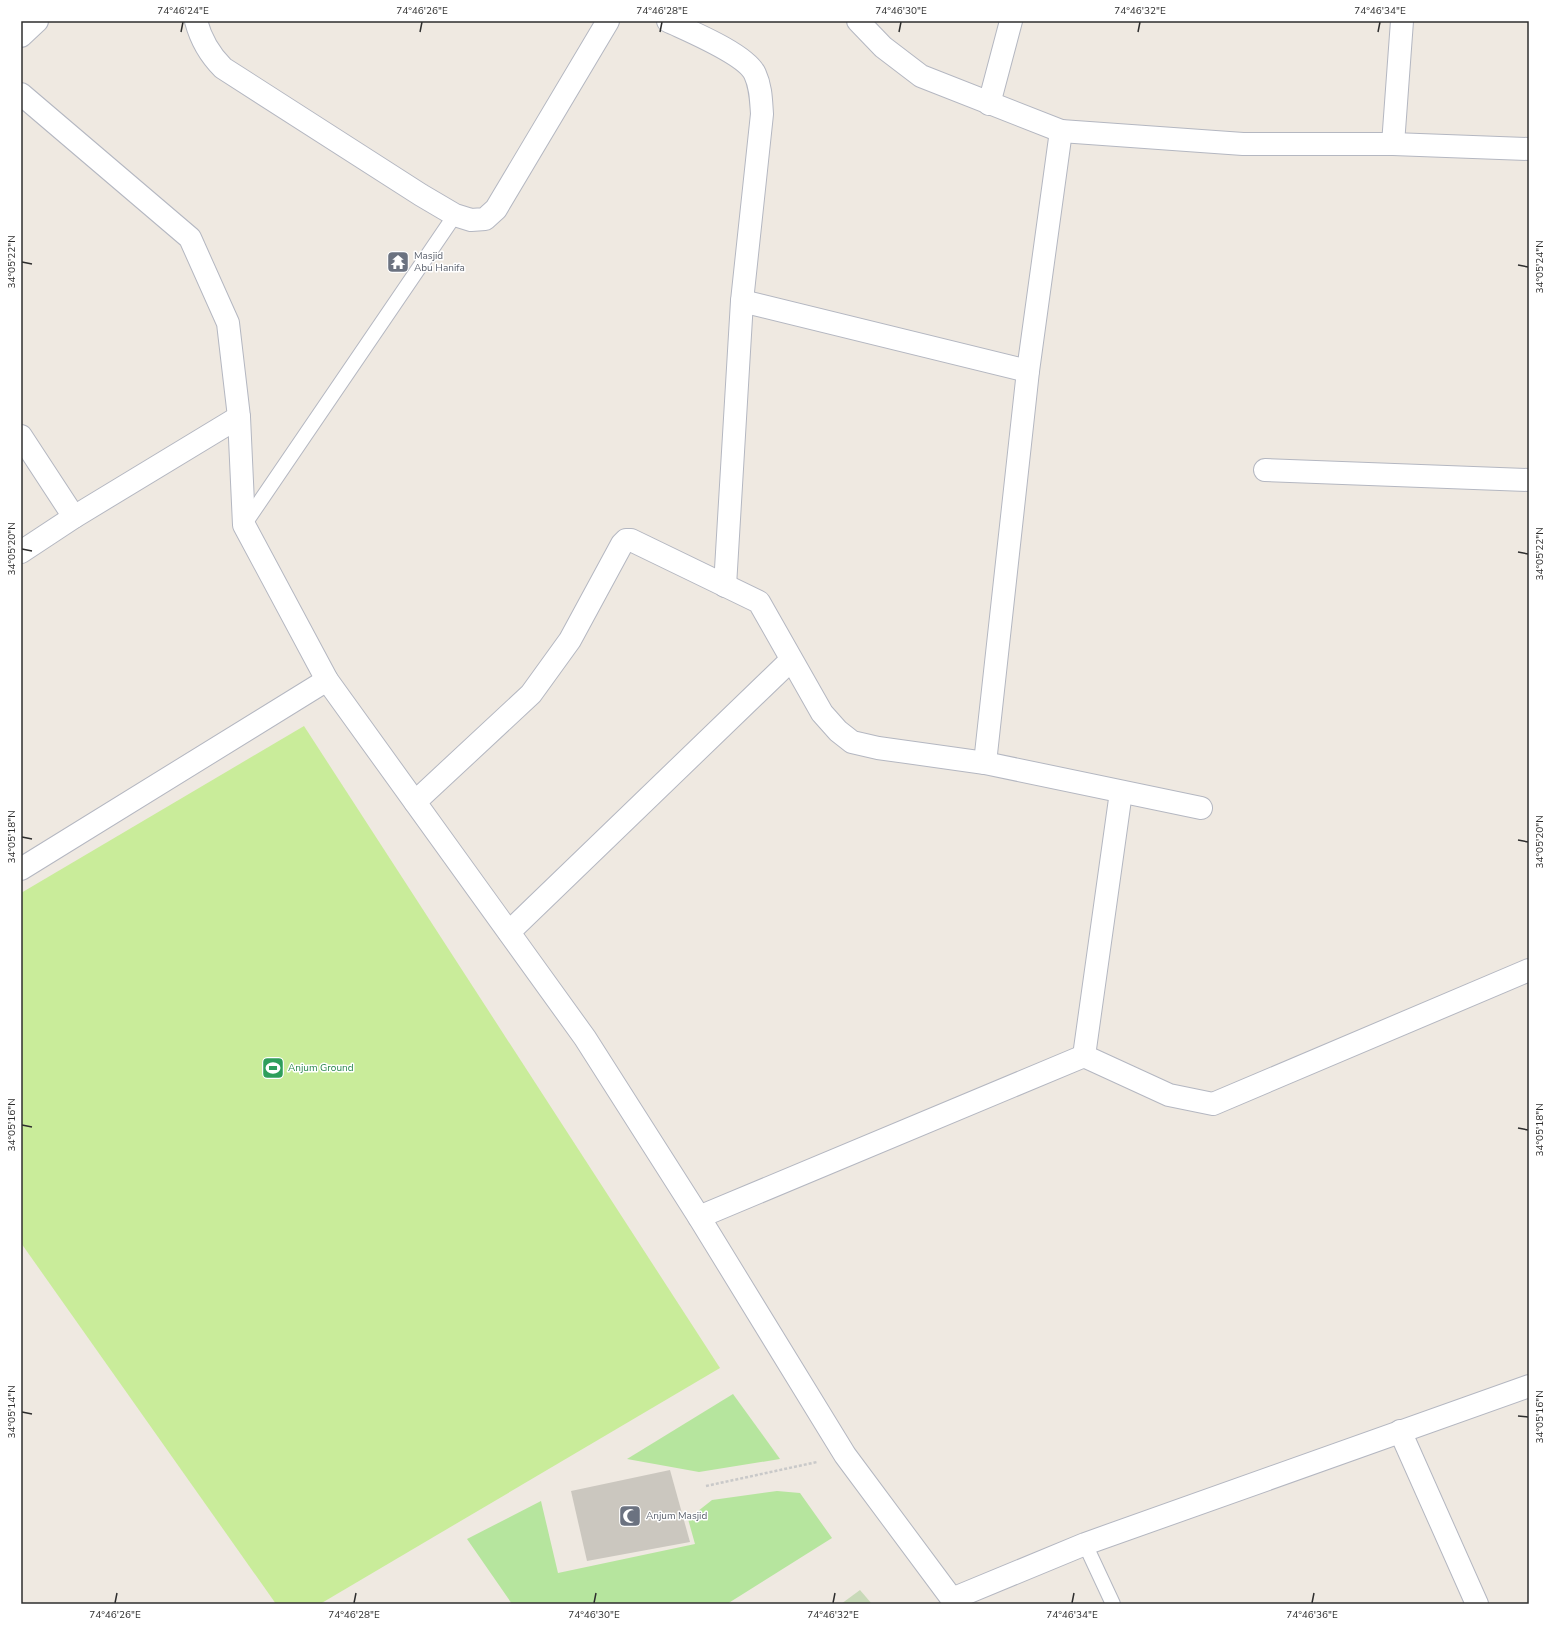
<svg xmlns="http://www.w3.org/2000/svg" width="1550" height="1625" viewBox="0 0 1550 1625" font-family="'Nunito Sans',sans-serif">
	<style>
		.green { fill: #b6e59e }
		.cemetery { fill: #c8d9b8 }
		.pitch { fill: #c9ec9a }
		.building { fill: #cbc7bf }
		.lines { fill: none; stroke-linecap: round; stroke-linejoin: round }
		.service-casing { stroke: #b4b7c1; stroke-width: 16 }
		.minor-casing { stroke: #b4b7c1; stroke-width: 24 }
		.path { stroke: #c9c9c9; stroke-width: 2.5; stroke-dasharray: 3 2; stroke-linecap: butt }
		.service { stroke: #fff; stroke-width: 14 }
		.minor { stroke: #fff; stroke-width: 22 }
		.ticks { fill: none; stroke: #2e2e2e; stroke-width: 1.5 }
		.labels { text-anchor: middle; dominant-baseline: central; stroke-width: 3; stroke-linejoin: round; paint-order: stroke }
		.worship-label { font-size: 10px; fill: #5b616d; stroke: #fff; text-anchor: start }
		.leisure-label { font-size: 10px; fill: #27864d; stroke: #fff; text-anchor: start }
		.neatline { fill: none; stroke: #2e2e2e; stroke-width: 1.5 }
		.ticks-label { font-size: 10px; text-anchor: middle; fill: #2e2e2e }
	</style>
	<rect width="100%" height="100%" fill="#efe9e1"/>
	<g class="green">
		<polygon points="733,1394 780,1459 699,1472 627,1459"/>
		<polygon points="777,1491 800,1493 832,1538 727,1604 512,1604 467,1539 541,1501 558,1573 695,1544 688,1519 712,1500"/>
	</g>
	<polygon class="cemetery" points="860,1590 872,1604 841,1604"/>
	<polygon class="pitch" points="304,726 720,1368 320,1604 276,1604 21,1243 21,893"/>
	<polygon class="building" points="670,1470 690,1542 587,1561 571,1491"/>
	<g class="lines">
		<g class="service-casing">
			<g id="service">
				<polyline points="244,525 455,215"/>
				<polyline points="1085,1544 1113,1604"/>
			</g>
		</g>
		<g class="minor-casing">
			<g id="minor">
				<path d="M196 21C201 40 209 54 223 68L421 195 455 215 471 220 485 219 496 209 608 21"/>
				<path d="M668 21C689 31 746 54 755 74 761 87 761 100 762 114L742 301 725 586"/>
				<polyline points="858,21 883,47 921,76 1061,131 1243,144 1393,144 1529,149"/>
				<polyline points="21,36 37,21"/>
				<polyline points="21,94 190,238 228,323 239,417 244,525 327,680 585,1038 699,1217 845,1455 952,1599 1085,1544 1529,1386"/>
				<polyline points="989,104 1011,21"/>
				<polyline points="1393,144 1402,21"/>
				<polyline points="742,301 1028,371"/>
				<polyline points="21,436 74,517"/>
				<polyline points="1265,470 1529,480"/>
				<polyline points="21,552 74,517 239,417"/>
				<polyline points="985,763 1028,371 1061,131"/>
				<polyline points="415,802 531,694 570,640 622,544 626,540 631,540 759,602 822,713 838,731 852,742 878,748 985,763 1201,808"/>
				<polyline points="21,869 327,680"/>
				<polyline points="509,932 791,660"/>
				<polyline points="1084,1056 1121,792"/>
				<polyline points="699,1217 1084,1056 1169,1095 1213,1104 1529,970"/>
				<polyline points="1400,1431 1477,1604"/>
			</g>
		</g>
		<polyline class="path" points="706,1486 817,1462"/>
		<use href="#service" class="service"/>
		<use href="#minor" class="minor"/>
	</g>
	<path class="ticks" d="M181 32 183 22M420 32 422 22M660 32 662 22M899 32 901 22M1138 32 1140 22M1378 32 1380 22M22 262 32 264M1518 265 1528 267M22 549 32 551M1518 552 1528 554M22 837 32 839M1518 840 1528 842M22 1125 32 1127M1518 1128 1528 1130M22 1412 32 1414M1518 1416 1528 1417M115 1603 117 1593M354 1603 356 1593M594 1603 596 1593M833 1603 835 1593M1072 1603 1074 1593M1312 1603 1314 1593"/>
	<defs>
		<g id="temple-square" transform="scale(1.15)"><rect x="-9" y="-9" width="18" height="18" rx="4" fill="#6b7280" stroke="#fff"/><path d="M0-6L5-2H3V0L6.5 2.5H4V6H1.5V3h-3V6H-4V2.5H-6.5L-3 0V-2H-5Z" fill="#fff"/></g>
		<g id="stadium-square" transform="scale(1.15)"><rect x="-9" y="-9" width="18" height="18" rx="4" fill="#2e9e5b" stroke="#fff"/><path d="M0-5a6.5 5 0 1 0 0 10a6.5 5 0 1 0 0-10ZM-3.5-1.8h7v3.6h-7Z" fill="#fff"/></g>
		<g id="mosque-square" transform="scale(1.15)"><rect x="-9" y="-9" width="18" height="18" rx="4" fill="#6b7280" stroke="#fff"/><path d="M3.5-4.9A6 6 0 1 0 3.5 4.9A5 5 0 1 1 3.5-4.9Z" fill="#fff"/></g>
	</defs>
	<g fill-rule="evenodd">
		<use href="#temple-square" x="398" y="262"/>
		<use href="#stadium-square" x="273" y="1068"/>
		<use href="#mosque-square" x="630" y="1516"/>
	</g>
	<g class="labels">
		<g class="worship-label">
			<text x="414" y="256">Masjid<tspan x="414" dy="12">Abu Hanifa</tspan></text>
			<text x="646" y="1516">Anjum Masjid</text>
		</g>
		<g class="leisure-label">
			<text x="288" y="1068">Anjum Ground</text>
		</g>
	</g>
	<rect width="1550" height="1625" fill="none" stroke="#ffffff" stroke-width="44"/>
	<rect x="22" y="22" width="1506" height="1581" class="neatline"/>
	<g class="ticks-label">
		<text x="183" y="14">74°46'24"E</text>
		<text x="422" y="14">74°46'26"E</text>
		<text x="662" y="14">74°46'28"E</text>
		<text x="901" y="14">74°46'30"E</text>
		<text x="1140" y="14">74°46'32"E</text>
		<text x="1380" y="14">74°46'34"E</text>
		<text transform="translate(11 262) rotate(-90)" y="4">34°05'22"N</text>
		<text transform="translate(1539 267) rotate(-90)" y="4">34°05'24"N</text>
		<text transform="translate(11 549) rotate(-90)" y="4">34°05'20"N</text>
		<text transform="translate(1539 554) rotate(-90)" y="4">34°05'22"N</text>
		<text transform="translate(11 837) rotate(-90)" y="4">34°05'18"N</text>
		<text transform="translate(1539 842) rotate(-90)" y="4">34°05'20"N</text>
		<text transform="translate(11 1125) rotate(-90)" y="4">34°05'16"N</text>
		<text transform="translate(1539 1130) rotate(-90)" y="4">34°05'18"N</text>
		<text transform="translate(11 1412) rotate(-90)" y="4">34°05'14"N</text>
		<text transform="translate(1539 1417) rotate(-90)" y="4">34°05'16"N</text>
		<text x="115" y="1618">74°46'26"E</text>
		<text x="354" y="1618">74°46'28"E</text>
		<text x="594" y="1618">74°46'30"E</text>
		<text x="833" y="1618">74°46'32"E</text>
		<text x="1072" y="1618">74°46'34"E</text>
		<text x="1312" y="1618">74°46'36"E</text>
	</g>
</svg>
